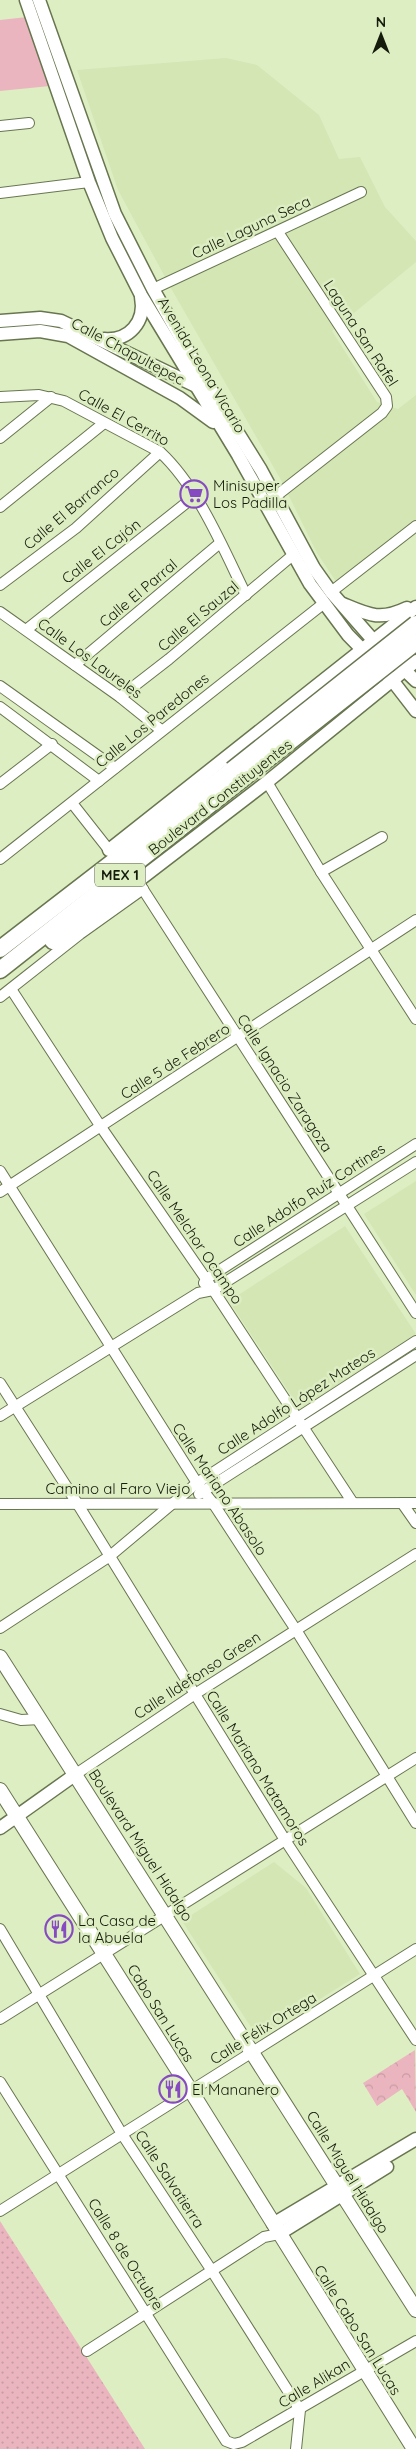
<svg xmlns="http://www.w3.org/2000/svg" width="416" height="2449" viewBox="0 0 416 2449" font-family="Quicksand,sans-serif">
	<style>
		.built { fill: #d3e6b4 }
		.grass { fill: url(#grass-dots) }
		.forest { fill: url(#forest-crowns) }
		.pitch { fill: #ebb5c0 }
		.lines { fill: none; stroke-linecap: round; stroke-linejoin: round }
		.minor-casing { stroke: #687650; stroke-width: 12 }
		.tertiary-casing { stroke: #687650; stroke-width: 15 }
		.secondary-casing { stroke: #687650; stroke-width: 16 }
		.trunk-casing { stroke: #687650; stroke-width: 19 }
		.minor { stroke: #fff; stroke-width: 10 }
		.tertiary { stroke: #fff; stroke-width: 12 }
		.secondary { stroke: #fff; stroke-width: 14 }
		.trunk { stroke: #fff; stroke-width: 16 }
		.trunk-bridge-casing { stroke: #687650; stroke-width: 19; stroke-linecap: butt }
		.trunk-bridge { stroke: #fff; stroke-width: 16 }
		.labels { text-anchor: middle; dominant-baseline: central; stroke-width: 5; stroke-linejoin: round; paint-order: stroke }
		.shield { fill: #deeec3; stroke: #525b43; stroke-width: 1 }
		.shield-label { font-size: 14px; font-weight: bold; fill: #161c0c }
		.street-label { font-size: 15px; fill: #161c0c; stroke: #deeec3 }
		.poi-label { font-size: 15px; fill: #161c0c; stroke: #deeec3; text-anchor: start }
	</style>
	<defs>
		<pattern id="grass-dots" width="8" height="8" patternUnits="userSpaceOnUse" patternTransform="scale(1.25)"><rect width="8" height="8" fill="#ebb5c0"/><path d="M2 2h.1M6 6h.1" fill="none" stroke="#c99ba4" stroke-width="1.8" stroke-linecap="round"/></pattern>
		<pattern id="forest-crowns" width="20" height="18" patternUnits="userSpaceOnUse" patternTransform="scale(1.25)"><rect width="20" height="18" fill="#ebb5c0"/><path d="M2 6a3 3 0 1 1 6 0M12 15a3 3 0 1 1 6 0" fill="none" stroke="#c99ba4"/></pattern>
	</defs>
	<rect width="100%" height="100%" fill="#deeec3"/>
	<g class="built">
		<polygon points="226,58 257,65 319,115 339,159 360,157 385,207 416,241 416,262 332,331 377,402 398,409 416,395 416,520 337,583 317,553 281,480 172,290 118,190 77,70"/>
		<polygon points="416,1181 416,1295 364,1214"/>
		<polygon points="345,1226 416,1334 300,1409 229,1301"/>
		<polygon points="274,1862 306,1888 360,1974 258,2038 182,1921"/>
	</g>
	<polygon class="grass" points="0,2221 145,2449 0,2449"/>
	<polygon class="forest" points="415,2050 416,2112 402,2089 377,2106 363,2083"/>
	<polygon class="pitch" points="27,17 50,86 0,91 0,20"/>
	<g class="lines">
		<g class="minor-casing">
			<g id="minor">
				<polyline points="0,126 29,123"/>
				<polyline points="0,193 89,182"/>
				<polyline points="153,289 361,192"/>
				<path d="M0 397 39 395 64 401 160 452C198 487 223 548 246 595"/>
				<polyline points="0,438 51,397"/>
				<polyline points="276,496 382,413 387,406 386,397 278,232"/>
				<polyline points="0,507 104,423"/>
				<polyline points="0,585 76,528 160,452"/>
				<polyline points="331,592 416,526"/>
				<polyline points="0,612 120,697 161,730"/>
				<polyline points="26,630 195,496"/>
				<polyline points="75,665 220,543"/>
				<polyline points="0,686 115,768"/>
				<polyline points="120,697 169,659 293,555"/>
				<polyline points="0,707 99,781"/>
				<polyline points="267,782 321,872 416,1019"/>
				<polyline points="0,784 52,744"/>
				<polyline points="72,803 109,850"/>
				<polyline points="0,859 323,604"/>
				<polyline points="321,872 382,837"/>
				<polyline points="135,877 416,1313"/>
				<polyline points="11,989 101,1127 206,1279 353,1503"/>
				<polyline points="0,997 80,934 143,889"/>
				<polyline points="0,1171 197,1483 213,1503 296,1630 416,1823"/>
				<polyline points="0,1192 416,920"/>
				<polyline points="204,1283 206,1279 416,1144"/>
				<polyline points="0,1383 77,1503 285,1840 416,2040"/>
				<polyline points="0,1416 198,1293 213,1290 416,1162"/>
				<polyline points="199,1494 416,1355"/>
				<polyline points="402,1503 416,1523"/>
				<polyline points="0,1504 416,1503"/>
				<polyline points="0,1628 110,1556 197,1483 416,1341"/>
				<polyline points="0,1714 21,1720 41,1719"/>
				<polyline points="76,1774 195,1694 416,1554"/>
				<polyline points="0,1929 122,2134 212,2271 300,2410 296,2449"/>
				<polyline points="0,2019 416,1758"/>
				<polyline points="0,2082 226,2441 234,2444 242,2442 416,2341"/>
				<polyline points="0,2211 416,1949"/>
				<polyline points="87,2351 264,2237 279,2234"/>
			</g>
		</g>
		<g class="tertiary-casing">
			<g id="tertiary">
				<polyline points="26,0 89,182 112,238 141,295 238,455 310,584 348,635 392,680 416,711"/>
				<polyline points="39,0 115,214 153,289 197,367 261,470 314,568 331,592 373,640 416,681"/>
				<polyline points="0,321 40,318 61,321 196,386"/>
				<polyline points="0,334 40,331 68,336 180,398 213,422"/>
				<path d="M104 339C129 341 146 322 141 297"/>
				<path d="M343 604C369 615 380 621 407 608"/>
				<polyline points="109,850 416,607"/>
				<polyline points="138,881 267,782 416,661"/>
				<polyline points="0,1828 76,1774"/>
				<polyline points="273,2224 416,2139"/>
				<polyline points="279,2234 387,2167"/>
			</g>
		</g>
		<g class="secondary-casing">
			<g id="secondary">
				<polyline points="0,1657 416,2310"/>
				<polyline points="0,1790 191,2091 414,2449"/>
			</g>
		</g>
		<g class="trunk-casing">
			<g id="trunk">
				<polyline points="53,941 138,881"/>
				<polyline points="0,949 232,770"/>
				<polyline points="0,970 241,780"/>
			</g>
		</g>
		<use href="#minor" class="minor"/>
		<use href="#tertiary" class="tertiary"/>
		<use href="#secondary" class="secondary"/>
		<use href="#trunk" class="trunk"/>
		<g class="trunk-bridge-casing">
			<g id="trunk-bridge">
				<polyline points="232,770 416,624"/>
				<polyline points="241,780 416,642"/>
			</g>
		</g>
		<use href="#trunk-bridge" class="trunk-bridge"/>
	</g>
	<defs>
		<g id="supermarket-ring" transform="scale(1.4375)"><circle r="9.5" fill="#deeec3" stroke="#874bc1" stroke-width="1.5"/><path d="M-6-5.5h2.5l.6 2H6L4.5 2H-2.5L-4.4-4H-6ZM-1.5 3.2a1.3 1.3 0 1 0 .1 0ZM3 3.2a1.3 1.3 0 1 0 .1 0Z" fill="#874bc1"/></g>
		<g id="restaurant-ring" transform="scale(1.4375)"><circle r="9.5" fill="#deeec3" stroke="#874bc1" stroke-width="1.5"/><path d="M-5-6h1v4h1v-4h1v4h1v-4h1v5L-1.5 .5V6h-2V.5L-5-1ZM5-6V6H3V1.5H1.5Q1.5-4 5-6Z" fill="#874bc1"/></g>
	</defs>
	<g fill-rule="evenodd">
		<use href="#supermarket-ring" x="194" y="494"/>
		<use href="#restaurant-ring" x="59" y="1929"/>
		<use href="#restaurant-ring" x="173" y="2089"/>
	</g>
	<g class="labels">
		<rect class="shield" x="95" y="863.5" width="50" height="23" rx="4"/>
		<g class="shield-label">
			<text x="120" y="875">MEX 1</text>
		</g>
		<g class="street-label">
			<text transform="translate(251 227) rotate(-25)">Calle Laguna Seca</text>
			<text transform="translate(361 333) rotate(57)">Laguna San Rafel</text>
			<text transform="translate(128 351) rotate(28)">Calle Chapultepec</text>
			<text transform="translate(202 365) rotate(59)">Avenida Leona Vicario</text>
			<text transform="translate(124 417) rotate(29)">Calle El Cerrito</text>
			<text transform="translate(71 508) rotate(-40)">Calle El Barranco</text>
			<text transform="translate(101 551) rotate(-38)">Calle El Cajón</text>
			<text transform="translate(138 593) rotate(-40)">Calle El Parral</text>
			<text transform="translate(198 616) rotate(-40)">Calle El Sauzal</text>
			<text transform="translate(90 658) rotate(36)">Calle Los Laureles</text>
			<text transform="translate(152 720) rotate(-39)">Calle Los Paredones</text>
			<text transform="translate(220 797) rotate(-38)">Boulevard Constituyentes</text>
			<text transform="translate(175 1061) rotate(-33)">Calle 5 de Febrero</text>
			<text transform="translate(285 1083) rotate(57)">Calle Ignacio Zaragoza</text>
			<text transform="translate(309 1195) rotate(-33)">Calle Adolfo Ruíz Cortines</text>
			<text transform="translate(195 1237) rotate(56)">Calle Melchor Ocampo</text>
			<text transform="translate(296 1401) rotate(-33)">Calle Adolfo López Mateos</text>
			<text x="118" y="1488">Camino al Faro Viejo</text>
			<text transform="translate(220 1489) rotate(56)">Calle Mariano Abasolo</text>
			<text transform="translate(197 1675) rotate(-33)">Calle Ildefonso Green</text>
			<text transform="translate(258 1768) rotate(58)">Calle Mariano Matamoros</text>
			<text transform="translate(141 1845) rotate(57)">Boulevard Miguel Hidalgo</text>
			<text transform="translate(161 2013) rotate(58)">Cabo San Lucas</text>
			<text transform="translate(263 2028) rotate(-32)">Calle Félix Ortega</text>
			<text transform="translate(348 2172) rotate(58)">Calle Miguel Hidalgo</text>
			<text transform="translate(170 2179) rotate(57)">Calle Salvatierra</text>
			<text transform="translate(126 2254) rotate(58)">Calle 8 de Octubre</text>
			<text transform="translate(358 2330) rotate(58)">Calle Cabo San Lucas</text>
			<text transform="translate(314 2383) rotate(-31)">Calle Alikan</text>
		</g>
		<g class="poi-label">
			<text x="213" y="485">Minisuper<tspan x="213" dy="17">Los Padilla</tspan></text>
			<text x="78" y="1920">La Casa de<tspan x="78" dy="17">la Abuela</tspan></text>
			<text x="192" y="2089">El Mananero</text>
		</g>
	</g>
	<g transform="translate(381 35)" stroke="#deeec3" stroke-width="4" paint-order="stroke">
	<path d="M0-4L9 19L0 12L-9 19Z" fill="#161c0c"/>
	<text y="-8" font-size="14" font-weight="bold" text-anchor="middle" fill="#161c0c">N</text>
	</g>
</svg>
